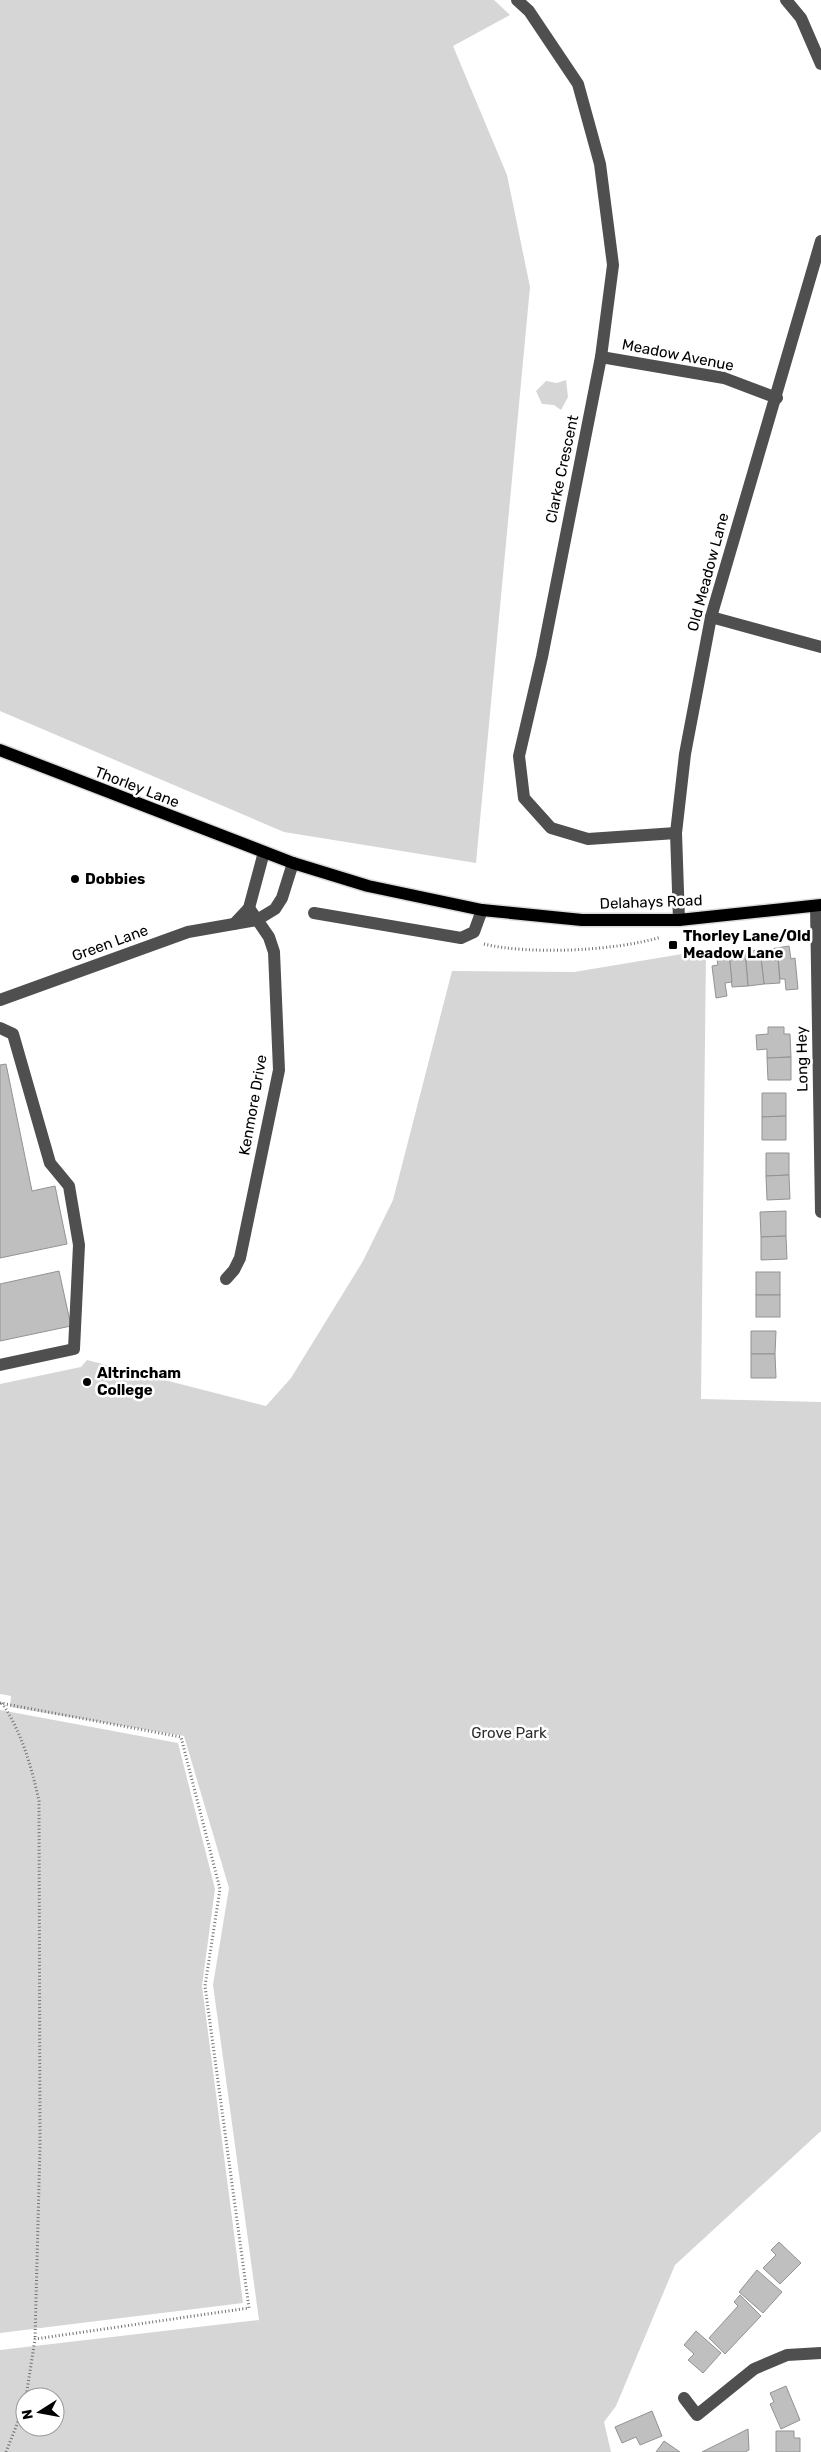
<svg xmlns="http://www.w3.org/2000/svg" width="821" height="2452" viewBox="0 0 821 2452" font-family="Rubik,sans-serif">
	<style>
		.green { fill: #d6d6d6; fill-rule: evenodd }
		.building { fill: #bfbfbf; stroke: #939393 }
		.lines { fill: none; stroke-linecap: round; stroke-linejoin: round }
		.major-casing { stroke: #dbdbdb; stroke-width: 15 }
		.path { stroke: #717171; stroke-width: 3; stroke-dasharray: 1 2.5; stroke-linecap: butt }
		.minor { stroke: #4f4f4f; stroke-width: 12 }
		.major { stroke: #000; stroke-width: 12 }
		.poi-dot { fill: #000; stroke: #fff; stroke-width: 2 }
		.labels { text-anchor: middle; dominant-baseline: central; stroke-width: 5; stroke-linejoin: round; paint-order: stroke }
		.street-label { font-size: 15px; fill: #000; stroke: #fff }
		.poi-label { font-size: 15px; font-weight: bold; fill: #000; stroke: #fff; text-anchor: start }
		.park-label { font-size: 15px; fill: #2d2d2d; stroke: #fff }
	</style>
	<rect width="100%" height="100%" fill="#fff"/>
	<g class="green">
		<polygon points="0,0 494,0 510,15 453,46 507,175 530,287 476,863 284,832 0,711"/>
		<polygon points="566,380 568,397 561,410 554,405 542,404 536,391 546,381 557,383"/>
		<path d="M706 950 701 1399 821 1402V2131L675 2265 616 2406 604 2422 611 2452H0V2350L259 2320 213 1985 229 1888 184 1736 10 1707 11 1696 0 1694V1384L81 1367 87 1360 266 1406 291 1378 363 1261 393 1200 452 971 574 972ZM25 2397H55V2427H25Z"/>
		<polygon points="0,1710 178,1743 215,1889 202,1986 243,2303 0,2333"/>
	</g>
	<g class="building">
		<polygon points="789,946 791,959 795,958 798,989 786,990 785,979 780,979 777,948"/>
		<polygon points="777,948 780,983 764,984 760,950"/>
		<polygon points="760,950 764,984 748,986 745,951"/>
		<polygon points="745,951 748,986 732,987 729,953"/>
		<polygon points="729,953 732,982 725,983 727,996 716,998 712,966 718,965 716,954"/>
		<polygon points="768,1027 784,1027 784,1034 790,1034 791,1057 767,1058 767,1049 757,1050 756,1035 768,1034"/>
		<polygon points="791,1057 791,1080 768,1080 767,1058"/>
		<polygon points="6,1064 32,1191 55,1186 67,1244 0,1258 0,1065"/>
		<polygon points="762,1093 786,1093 786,1116 762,1117"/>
		<polygon points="786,1116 786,1140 762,1140 762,1117"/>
		<polygon points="766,1153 789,1153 789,1175 766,1176"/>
		<polygon points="789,1175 790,1199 767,1200 766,1176"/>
		<polygon points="786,1211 786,1236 761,1237 760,1212"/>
		<polygon points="786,1236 787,1259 761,1260 761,1237"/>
		<polygon points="59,1271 71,1326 0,1341 0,1284"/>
		<rect x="756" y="1272" width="24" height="23"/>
		<rect x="756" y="1295" width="24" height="22"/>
		<polygon points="751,1331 776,1331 775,1354 751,1354"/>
		<polygon points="751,1354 775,1354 776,1378 751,1378"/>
		<polygon points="779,2242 801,2263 780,2284 763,2268 776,2255 771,2250"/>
		<polygon points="757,2270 782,2292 763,2313 739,2292"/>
		<polygon points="740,2295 761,2316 725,2354 709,2338 738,2306 734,2302"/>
		<polygon points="696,2331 721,2353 703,2373 688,2360 694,2354 684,2345"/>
		<polygon points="786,2386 800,2420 781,2429 770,2404 774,2402 770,2393"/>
		<polygon points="652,2411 662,2436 640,2445 636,2437 622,2443 615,2427"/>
		<polygon points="748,2429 749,2450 745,2452 702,2452"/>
		<polygon points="776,2431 794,2431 794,2438 800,2438 800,2452 776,2452"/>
		<polygon points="664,2441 680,2452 656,2452"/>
	</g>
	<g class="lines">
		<g class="major-casing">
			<polyline id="major" points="0,750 293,863 368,886 482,910 582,920 679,920 821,905"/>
		</g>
		<g class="path">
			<path d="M484 944C529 955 616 951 661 937"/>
			<polyline points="0,1703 181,1737 220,1889 205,1986 249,2308 35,2339 26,2397"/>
			<path d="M2 1703C22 1733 31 1765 39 1801L40 2146 35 2339"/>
			<polyline points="6,2452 25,2404"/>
		</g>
		<g class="minor">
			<polyline points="517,0 529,11 578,84 600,164 613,265 601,357 542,657 519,756 524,798 551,828 588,839 676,833"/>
			<polyline points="786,0 801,18 821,64"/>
			<polyline points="601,357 724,378 777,398"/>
			<polyline points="711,617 821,647"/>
			<polyline points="816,906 821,1212"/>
			<polyline points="314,913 461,938 474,932 482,910"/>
			<polyline points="679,920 676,833 685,754 711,617 821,241"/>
			<polyline points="234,924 249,908 264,852"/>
			<polyline points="0,1000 188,932 257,920 275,909 282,898 293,863"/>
			<polyline points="0,1028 13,1034 50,1163 69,1186 79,1245 74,1349 0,1365"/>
			<polyline points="226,1279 234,1270 240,1258 279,1070 274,952 269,937 249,908"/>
			<polyline points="684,2398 697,2415 754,2369 787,2355 821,2353"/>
		</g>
		<use href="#major" class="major"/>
	</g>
	<g class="poi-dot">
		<circle cx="75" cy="879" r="5"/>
		<rect x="668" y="940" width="10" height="10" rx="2.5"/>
		<circle cx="87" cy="1382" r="5"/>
	</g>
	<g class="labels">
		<g class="street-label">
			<text transform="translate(678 355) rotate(11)">Meadow Avenue</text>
			<text transform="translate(562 469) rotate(-78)">Clarke Crescent</text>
			<text transform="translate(708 572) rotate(-75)">Old Meadow Lane</text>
			<text transform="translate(137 787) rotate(21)">Thorley Lane</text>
			<text transform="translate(651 902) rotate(-2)">Delahays Road</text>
			<text transform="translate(110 943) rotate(-20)">Green Lane</text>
			<text transform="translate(802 1059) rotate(-91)">Long Hey</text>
			<text transform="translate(253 1105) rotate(-80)">Kenmore Drive</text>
		</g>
		<g class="poi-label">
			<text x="85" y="879">Dobbies</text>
			<text x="683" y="936">Thorley Lane/Old<tspan x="683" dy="17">Meadow Lane</tspan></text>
			<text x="97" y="1373">Altrincham<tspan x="97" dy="17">College</tspan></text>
		</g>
		<g class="park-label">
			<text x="509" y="1733">Grove Park</text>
		</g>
	</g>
	<g transform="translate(40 2412) rotate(259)"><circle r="24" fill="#ffffff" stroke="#999999"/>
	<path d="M0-4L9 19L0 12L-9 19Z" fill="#000000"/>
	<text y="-8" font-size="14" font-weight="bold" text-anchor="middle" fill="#000000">N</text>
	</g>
</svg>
